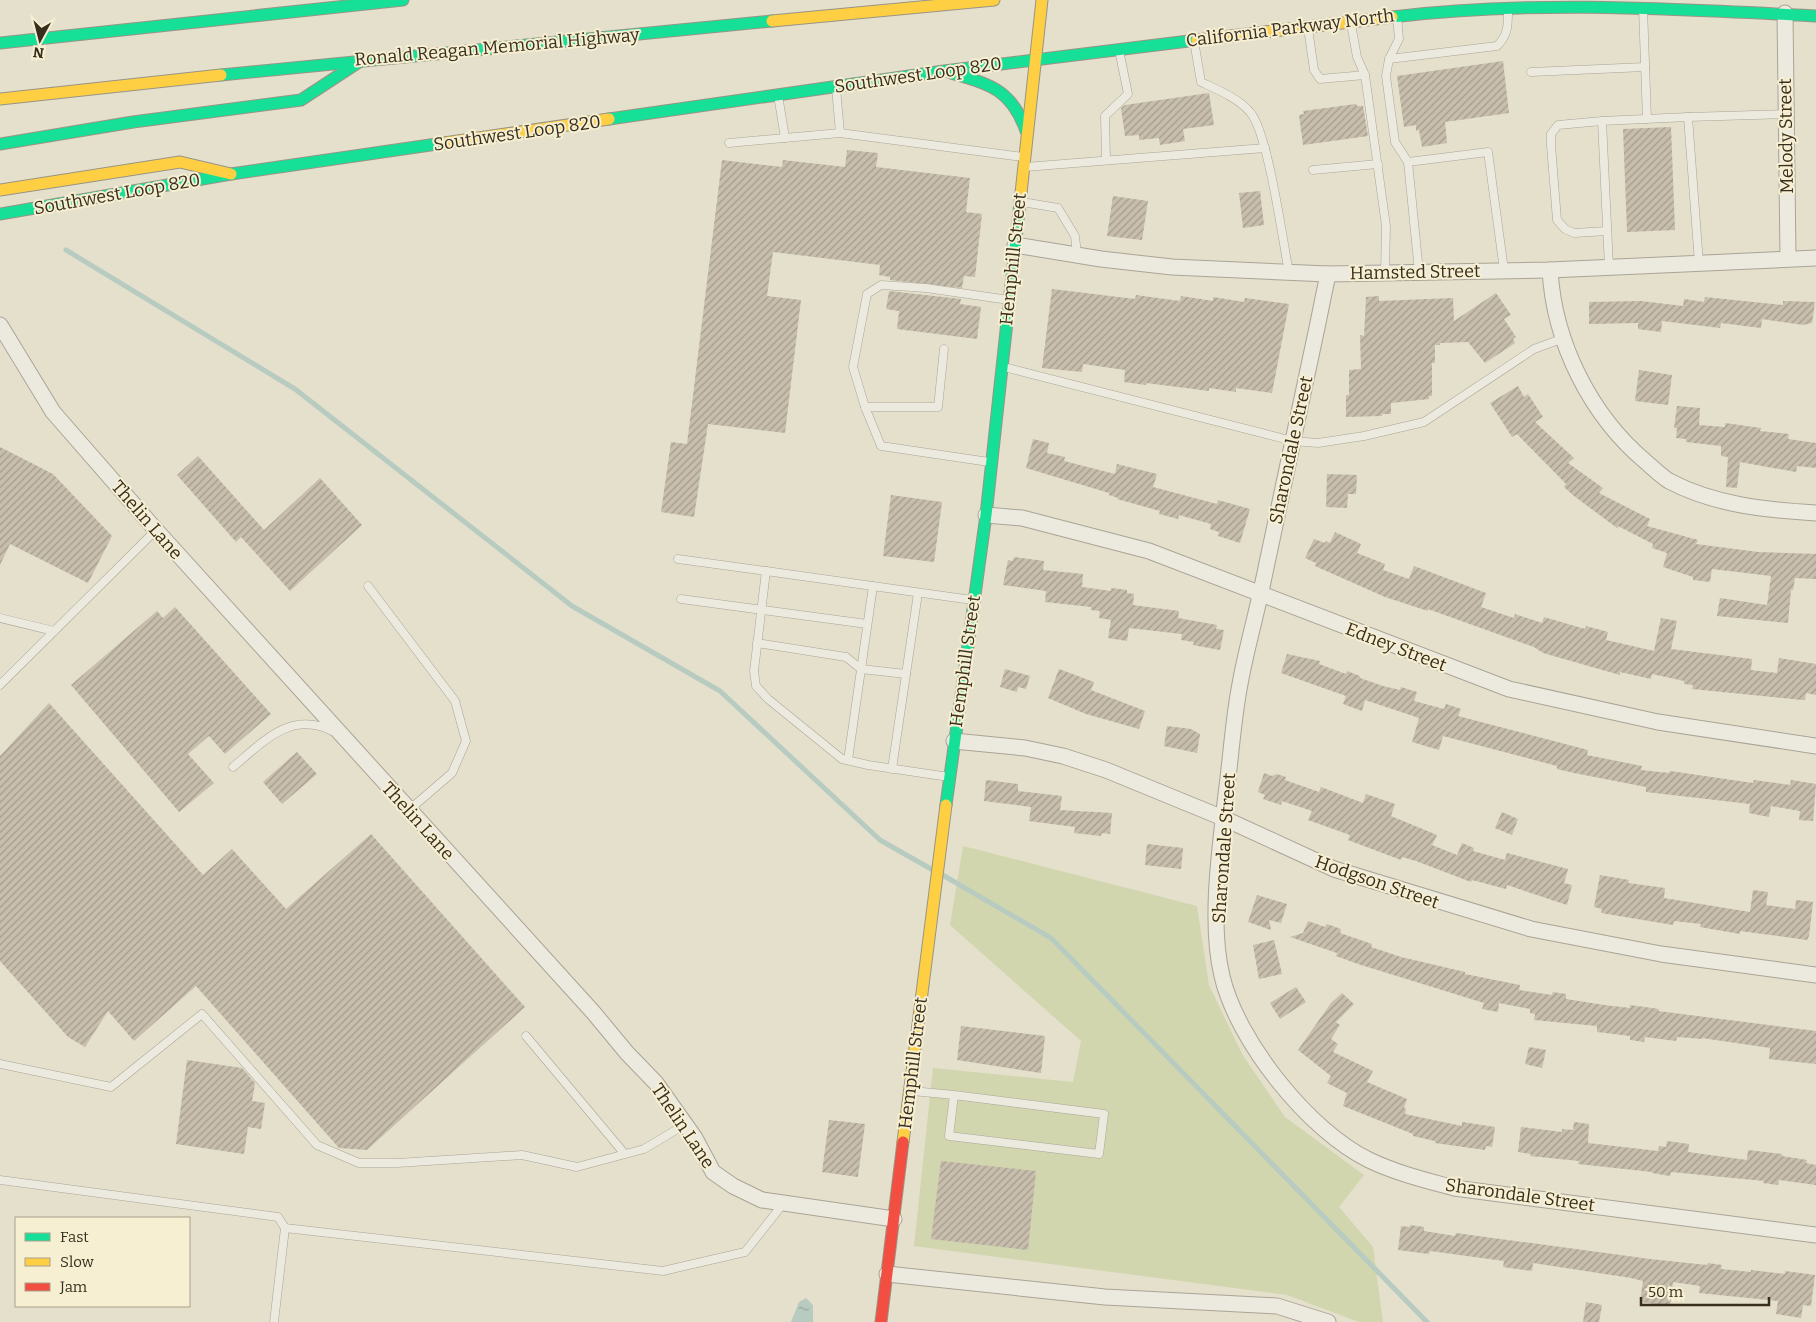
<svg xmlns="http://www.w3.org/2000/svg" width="1816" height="1322" viewBox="0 0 1816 1322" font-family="Bitter,serif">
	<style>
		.grass { fill: #d1d6ae }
		.water { fill: url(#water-ripples) }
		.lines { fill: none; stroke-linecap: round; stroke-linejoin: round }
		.stream { stroke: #b8cbc1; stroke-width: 5 }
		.building { fill: url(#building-hatch) }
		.lane-casing { stroke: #aaa496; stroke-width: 9 }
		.street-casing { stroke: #aaa496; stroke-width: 17 }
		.fast-casing { stroke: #999485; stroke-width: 13 }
		.slow-casing { stroke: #999485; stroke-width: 13 }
		.jam-casing { stroke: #999485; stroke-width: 13 }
		.lane { stroke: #ece9df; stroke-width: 8 }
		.street { stroke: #ece9df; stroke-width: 15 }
		.fast { stroke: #16e098; stroke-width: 11 }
		.slow { stroke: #ffcf43; stroke-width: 11 }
		.jam { stroke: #f24e42; stroke-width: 11 }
		.labels { text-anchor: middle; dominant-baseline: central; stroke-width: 4; stroke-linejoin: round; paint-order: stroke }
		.street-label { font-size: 18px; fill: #392d1d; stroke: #f6efd2 }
	</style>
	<defs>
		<pattern id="water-ripples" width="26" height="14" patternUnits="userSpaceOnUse" patternTransform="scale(1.25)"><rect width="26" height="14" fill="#b8cbc1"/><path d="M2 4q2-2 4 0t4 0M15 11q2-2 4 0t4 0" fill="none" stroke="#97a59c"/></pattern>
		<pattern id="building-hatch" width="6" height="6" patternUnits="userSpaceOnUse" patternTransform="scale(1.25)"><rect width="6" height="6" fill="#c8bead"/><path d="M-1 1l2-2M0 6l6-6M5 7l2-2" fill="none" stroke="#a39b8c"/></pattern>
	</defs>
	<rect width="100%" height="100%" fill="#e4e0cc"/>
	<polygon class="grass" points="963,846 1197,906 1209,985 1242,1054 1285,1117 1364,1175 1339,1207 1373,1247 1383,1322 1359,1322 1287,1295 914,1246 933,1068 1073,1082 1081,1041 950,925"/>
	<polygon class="water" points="806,1298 813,1305 813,1322 791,1322 799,1302"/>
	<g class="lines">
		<g class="stream">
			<polyline points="66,250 295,389 572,606 720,691 880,840 931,869"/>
			<polyline points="941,874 1051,938 1427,1322"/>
		</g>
	</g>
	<g class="building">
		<polygon points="1503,61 1509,113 1445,122 1447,143 1422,147 1419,130 1416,131 1416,125 1404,127 1397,76"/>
		<polygon points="1209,93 1214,125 1183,129 1185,141 1160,145 1159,138 1139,140 1139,135 1125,136 1121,108 1125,105"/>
		<polygon points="1356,104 1357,106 1363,106 1368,136 1303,145 1299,115 1304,114 1303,111"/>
		<polygon points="1671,127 1675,230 1627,232 1623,129"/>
		<polygon points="847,150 878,153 876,167 970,178 966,212 982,214 975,277 964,276 962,288 890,280 890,277 879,275 880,265 773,252 767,296 801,300 785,433 708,424 694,517 661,512 671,442 687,444 722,160 782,167 783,160 845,167"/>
		<polygon points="1260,191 1264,225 1243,228 1239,193"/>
		<polygon points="1113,196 1148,201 1142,240 1107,236"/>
		<polygon points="1052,289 1135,299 1136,295 1180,301 1181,296 1213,301 1213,297 1244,302 1245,298 1289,304 1272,393 1236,388 1236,392 1209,388 1209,391 1146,383 1146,385 1124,382 1125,370 1083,364 1082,372 1042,368"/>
		<polygon points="889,291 961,299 960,304 981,307 977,339 897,329 899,311 886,309"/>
		<polygon points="1496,293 1511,315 1504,319 1516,337 1513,339 1515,343 1485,363 1468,342 1440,343 1440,345 1435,345 1435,363 1432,363 1432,396 1429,396 1429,399 1391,403 1391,414 1382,414 1382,416 1346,417 1346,395 1349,395 1349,370 1361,369 1360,335 1364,336 1366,297 1379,296 1379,301 1453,298 1454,321"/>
		<polygon points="1705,297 1783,305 1783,301 1815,302 1812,323 1803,325 1762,319 1761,328 1721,323 1720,328 1662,321 1661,332 1638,329 1638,323 1589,324 1589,302 1641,301 1683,306 1684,299 1704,302"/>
		<polygon points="1639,370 1672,375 1668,405 1635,401"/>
		<polygon points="1518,386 1524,397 1528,394 1543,417 1535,422 1574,458 1568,463 1603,488 1599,493 1650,519 1647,526 1698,540 1696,544 1758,552 1816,554 1816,579 1795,578 1793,590 1791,590 1788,623 1717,616 1720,598 1767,605 1771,576 1712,569 1710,582 1693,580 1693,577 1663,567 1667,553 1652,548 1653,544 1618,526 1617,528 1574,496 1564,487 1566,484 1517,434 1512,437 1490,403"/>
		<polygon points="1677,406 1700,408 1699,425 1725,427 1725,423 1761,428 1760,431 1789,434 1788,439 1816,443 1816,468 1797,466 1796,472 1740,462 1737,488 1726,487 1728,457 1721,456 1721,446 1686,442 1686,439 1676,438 1677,428 1674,428"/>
		<polygon points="1033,439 1049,443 1047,453 1065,457 1064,461 1115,474 1117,464 1157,474 1153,487 1217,504 1218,500 1250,509 1240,543 1218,536 1219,532 1210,529 1211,524 1179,515 1178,519 1159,514 1160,511 1117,499 1118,498 1109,495 1109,493 1026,468"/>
		<polygon points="0,447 53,474 112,536 88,583 10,544 0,565"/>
		<polygon points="198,456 264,530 320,478 362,525 290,591 241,537 236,542 177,475"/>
		<polygon points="1327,474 1357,475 1356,494 1348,494 1347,508 1326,507"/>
		<polygon points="891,495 942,502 934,562 883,556"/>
		<polygon points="1335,532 1361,544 1357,553 1385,564 1383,570 1409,579 1414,566 1486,593 1481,607 1514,618 1515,614 1542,623 1544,617 1585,629 1586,626 1608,632 1606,640 1654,651 1661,618 1677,621 1671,649 1752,659 1751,670 1777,673 1779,658 1816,664 1816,695 1806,693 1805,700 1802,700 1692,689 1693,685 1684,684 1684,681 1652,674 1651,679 1620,672 1620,675 1543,653 1534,647 1428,609 1428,611 1385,597 1315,566 1316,563 1305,558 1314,539 1325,543 1326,541 1330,543"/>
		<polygon points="1014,557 1044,561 1043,570 1083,574 1082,587 1111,591 1111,588 1127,590 1127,593 1134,594 1133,605 1179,611 1178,618 1217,625 1216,629 1224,630 1220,650 1193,645 1194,642 1181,640 1182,634 1129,628 1127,641 1108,638 1111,620 1099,618 1100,611 1091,610 1091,607 1045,602 1046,591 1003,585 1008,560 1013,561"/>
		<polygon points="175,607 271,714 225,754 209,736 188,754 214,783 179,812 71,685 157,611 163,618"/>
		<polygon points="1287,654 1320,661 1319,664 1346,674 1347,671 1360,676 1360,678 1383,686 1400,690 1401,687 1417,692 1414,701 1444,709 1446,704 1461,709 1458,716 1588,750 1587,755 1642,766 1641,770 1669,773 1670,771 1753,783 1754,780 1790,785 1791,780 1816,784 1813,821 1799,820 1800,811 1771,806 1769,817 1749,813 1750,804 1646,792 1646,787 1574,773 1557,769 1557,766 1443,736 1439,750 1412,742 1419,718 1365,700 1362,711 1343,704 1346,696 1281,673"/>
		<polygon points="1005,669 1030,676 1026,689 1018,687 1017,692 1000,687"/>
		<polygon points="1059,669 1094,682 1091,690 1145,711 1139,729 1086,714 1048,698"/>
		<polygon points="49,703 203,875 232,849 286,909 371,834 525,1007 367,1150 339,1148 196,986 134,1041 108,1011 85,1047 68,1037 0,961 0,756"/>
		<polygon points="1167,726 1191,729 1200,734 1197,753 1164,746"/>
		<polygon points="297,752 317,774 282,804 263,782"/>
		<polygon points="1264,773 1272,776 1277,774 1286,777 1285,780 1319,792 1321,787 1363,803 1366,794 1395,804 1391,816 1437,835 1432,845 1457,855 1462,843 1474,848 1473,851 1505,860 1507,853 1568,869 1564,883 1572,885 1567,905 1507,885 1506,889 1472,880 1471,882 1416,861 1402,857 1401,860 1348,840 1350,835 1308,820 1312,811 1282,801 1281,805 1263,799 1265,795 1258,792"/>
		<polygon points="986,780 1018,784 1018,791 1062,796 1060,810 1112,813 1110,834 1102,833 1101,836 1074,833 1075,827 1029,821 1031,807 984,801"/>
		<polygon points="1502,812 1518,819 1512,835 1495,828"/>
		<polygon points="1147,844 1183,848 1181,869 1145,865"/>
		<polygon points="1600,875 1629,880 1628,883 1665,888 1664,898 1750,912 1753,890 1768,892 1766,905 1795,909 1796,900 1813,902 1809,936 1807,940 1740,931 1740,934 1700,927 1701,924 1674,921 1673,925 1601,913 1602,909 1594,907"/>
		<polygon points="1257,895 1287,904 1281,923 1269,920 1271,930 1248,922"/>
		<polygon points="1308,921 1325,927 1327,924 1341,929 1340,933 1372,944 1371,947 1401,957 1465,972 1465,974 1520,985 1519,990 1552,995 1553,992 1566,994 1566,999 1604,1005 1630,1008 1630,1005 1659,1009 1658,1011 1816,1031 1816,1064 1769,1059 1770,1048 1702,1038 1702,1039 1677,1037 1676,1041 1645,1037 1644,1042 1630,1040 1630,1036 1597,1032 1597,1026 1534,1020 1535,1014 1530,1013 1530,1009 1499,1003 1498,1012 1482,1009 1484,1003 1358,964 1336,956 1337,953 1290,937 1303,933"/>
		<polygon points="1274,940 1282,974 1259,979 1253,945"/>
		<polygon points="1296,987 1306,1002 1280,1019 1270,1003"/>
		<polygon points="1342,993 1354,1004 1336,1022 1340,1025 1331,1039 1338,1044 1333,1052 1373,1071 1367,1082 1407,1099 1404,1108 1406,1109 1405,1114 1462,1126 1462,1122 1495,1127 1492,1147 1486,1146 1485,1150 1435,1143 1435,1141 1413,1136 1413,1134 1343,1106 1347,1093 1327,1083 1331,1076 1298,1050 1331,1003"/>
		<polygon points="961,1026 1045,1036 1041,1073 957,1060"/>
		<polygon points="1529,1047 1546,1050 1542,1068 1525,1064"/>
		<polygon points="187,1060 242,1068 255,1083 252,1101 265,1103 261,1129 248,1127 244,1154 176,1144"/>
		<polygon points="829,1120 865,1124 858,1177 822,1172"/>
		<polygon points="1574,1122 1589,1124 1588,1143 1658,1151 1659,1146 1666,1147 1667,1141 1689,1144 1688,1152 1747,1160 1748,1150 1782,1154 1782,1156 1807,1160 1806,1163 1816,1165 1816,1185 1779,1180 1778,1185 1763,1183 1764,1181 1671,1172 1670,1176 1652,1173 1652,1172 1578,1164 1579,1161 1530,1156 1531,1154 1518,1152 1521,1127 1562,1132 1562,1129 1573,1130"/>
		<polygon points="941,1161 1036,1171 1028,1250 931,1239"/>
		<polygon points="1410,1225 1424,1227 1424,1231 1455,1236 1456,1233 1650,1259 1707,1265 1708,1263 1722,1265 1721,1269 1751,1272 1751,1270 1785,1274 1785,1271 1815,1275 1811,1306 1803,1305 1801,1318 1776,1314 1778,1301 1699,1293 1700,1286 1673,1282 1670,1306 1640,1302 1643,1281 1631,1278 1533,1263 1532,1271 1503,1267 1504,1261 1430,1251 1429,1254 1398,1250 1401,1226 1410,1227"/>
		<polygon points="1586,1302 1602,1305 1599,1322 1583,1322"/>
	</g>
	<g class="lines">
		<g class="lane-casing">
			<g id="lane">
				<polyline points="1643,8 1647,119"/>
				<polyline points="1397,16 1399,39 1389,59 1386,76 1395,142 1408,162"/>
				<polyline points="1308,28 1314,70 1320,79 1365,75 1357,57 1351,24"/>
				<path d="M1194 41 1201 82C1218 90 1238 98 1250 112 1268 132 1283 242 1289 273"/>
				<path d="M1389 59 1497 46C1508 35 1508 26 1508 11"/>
				<polyline points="1531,72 1645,67"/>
				<polyline points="1365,75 1386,226 1385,273"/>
				<polyline points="836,88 840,133"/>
				<polyline points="778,95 785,138"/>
				<polyline points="1688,117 1786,114"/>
				<polyline points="1602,121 1558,125 1551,134 1551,145 1557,220 1565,229 1574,233 1607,231"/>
				<polyline points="729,143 840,133 1023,157"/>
				<polyline points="1106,160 1105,116 1128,94 1119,50"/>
				<polyline points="1025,167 1265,148"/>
				<polyline points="1313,170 1378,164"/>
				<polyline points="1022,202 1058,208 1075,236 1077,255"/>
				<polyline points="1609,267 1602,121 1688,117 1699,263"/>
				<polyline points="1419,272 1408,162 1488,152 1504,270"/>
				<polyline points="1004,367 1293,441 1318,443 1364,436 1424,422 1534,349 1564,338"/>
				<polyline points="865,407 938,407 944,349"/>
				<polyline points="989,462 881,446 865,407 853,367 867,294 881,285 926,288 1009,300"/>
				<polyline points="678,559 766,571"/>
				<polyline points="368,586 455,701 466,741 452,773 409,810"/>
				<polyline points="681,599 867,624"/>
				<polyline points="0,618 54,631"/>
				<polyline points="757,643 846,657 861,669 906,674"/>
				<polyline points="0,685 156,530"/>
				<polyline points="848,760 873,586"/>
				<path d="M233 767C263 742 291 710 332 731"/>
				<polyline points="892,769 918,593"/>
				<polyline points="949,777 868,765 842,759 768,699 756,686 754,671 766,571 972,600"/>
				<polyline points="526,1036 624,1153"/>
				<polyline points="0,1064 111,1087 202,1014 317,1145 359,1163 397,1163 522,1155 577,1167 644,1149 686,1124"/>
				<polyline points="912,1091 954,1095 949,1136 1099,1154 1104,1114 954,1095"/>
				<polyline points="0,1180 278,1217 285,1228"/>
				<polyline points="274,1322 285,1228 663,1271 745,1252 783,1204"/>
			</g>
		</g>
		<g class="street-casing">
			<g id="street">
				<polyline points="1785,13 1788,258"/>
				<polyline points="1015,245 1101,259 1172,267 1328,274 1550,270 1816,258"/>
				<path d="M1550 270C1554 342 1590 415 1646 462 1653 468 1661 476 1669 481 1715 505 1765 510 1816 513"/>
				<path d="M1328 274C1307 377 1285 480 1263 582 1256 616 1246 650 1240 684 1233 720 1231 757 1226 794 1220 848 1209 923 1222 976 1237 1041 1309 1131 1369 1160 1396 1173 1425 1180 1454 1188L1816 1235"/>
				<polyline points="0,325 53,412 156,530 593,1012 627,1053 656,1083 695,1138 713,1172 733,1186 762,1200 894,1219"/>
				<polyline points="986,515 1022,518 1149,551 1509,689 1658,722 1816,746"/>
				<polyline points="954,741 1025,748 1063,756 1106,770 1223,818 1334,869 1531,929 1661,954 1816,975"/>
				<polyline points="887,1274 1105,1297 1277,1306 1328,1322"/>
			</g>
		</g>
		<g class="fast-casing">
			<g id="fast">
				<path d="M1392 17C1533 0 1675 9 1816 16"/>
				<polyline points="0,43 403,0"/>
				<path d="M951 73C990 84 1012 90 1026 131"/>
				<polyline points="221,75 772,21"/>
				<polyline points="609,119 944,71 1197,40"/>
				<polyline points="0,144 133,122 301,100 359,62"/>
				<polyline points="0,214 231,174 444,143"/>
				<polyline points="946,805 986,515 1021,193"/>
			</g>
		</g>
		<g class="slow-casing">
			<g id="slow">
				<polyline points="772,21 994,0"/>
				<polyline points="1197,40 1392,17"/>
				<polyline points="0,99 221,75"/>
				<polyline points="444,143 609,119"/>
				<polyline points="0,190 180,162 231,174"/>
				<polyline points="1021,193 1042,0"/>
				<polyline points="903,1142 946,805"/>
			</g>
		</g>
		<g class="jam-casing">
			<polyline id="jam" points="881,1322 903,1142"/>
		</g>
		<use href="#lane" class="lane"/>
		<use href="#street" class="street"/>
		<use href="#fast" class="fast"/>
		<use href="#slow" class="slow"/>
		<use href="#jam" class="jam"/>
	</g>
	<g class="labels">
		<g class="street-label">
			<text transform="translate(1290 28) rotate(-7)">California Parkway North</text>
			<text transform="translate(497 47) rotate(-5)">Ronald Reagan Memorial Highway</text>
			<text transform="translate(918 75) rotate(-8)">Southwest Loop 820</text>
			<text transform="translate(517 133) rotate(-8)">Southwest Loop 820</text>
			<text transform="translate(1786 136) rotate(-91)">Melody Street</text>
			<text transform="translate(117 194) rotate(-10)">Southwest Loop 820</text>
			<text transform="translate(1013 259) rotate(-84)">Hemphill Street</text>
			<text transform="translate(1415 272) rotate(-1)">Hamsted Street</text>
			<text transform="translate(1291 450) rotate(-78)">Sharondale Street</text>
			<text transform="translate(147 520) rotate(49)">Thelin Lane</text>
			<text transform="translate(1396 647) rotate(21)">Edney Street</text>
			<text transform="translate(965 661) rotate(-82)">Hemphill Street</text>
			<text transform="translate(418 821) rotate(48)">Thelin Lane</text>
			<text transform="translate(1224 848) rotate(-86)">Sharondale Street</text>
			<text transform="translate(1377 882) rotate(19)">Hodgson Street</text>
			<text transform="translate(913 1063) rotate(-83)">Hemphill Street</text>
			<text transform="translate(683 1126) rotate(56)">Thelin Lane</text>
			<text transform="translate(1520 1195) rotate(8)">Sharondale Street</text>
		</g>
	</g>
	<rect x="15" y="1217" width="175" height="90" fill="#f6efd2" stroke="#aaa18a"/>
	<rect x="25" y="1233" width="25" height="8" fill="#16e098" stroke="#aaa18a"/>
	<text x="60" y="1242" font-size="15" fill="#392d1d">Fast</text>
	<rect x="25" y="1258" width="25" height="8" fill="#ffcf43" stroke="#aaa18a"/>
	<text x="60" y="1267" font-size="15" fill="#392d1d">Slow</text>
	<rect x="25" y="1283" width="25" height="8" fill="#f24e42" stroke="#aaa18a"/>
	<text x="60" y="1292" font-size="15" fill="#392d1d">Jam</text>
	<g transform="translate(40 40) rotate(187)" stroke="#f6efd2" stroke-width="4" paint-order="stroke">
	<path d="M0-4L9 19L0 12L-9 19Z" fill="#392d1d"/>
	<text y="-8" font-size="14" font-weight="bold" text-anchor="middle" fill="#392d1d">N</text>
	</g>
	<path d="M1641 1297v8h128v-8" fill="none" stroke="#392d1d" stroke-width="2.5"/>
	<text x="1648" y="1297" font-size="15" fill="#392d1d" stroke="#f6efd2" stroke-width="4" paint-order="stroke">50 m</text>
</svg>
